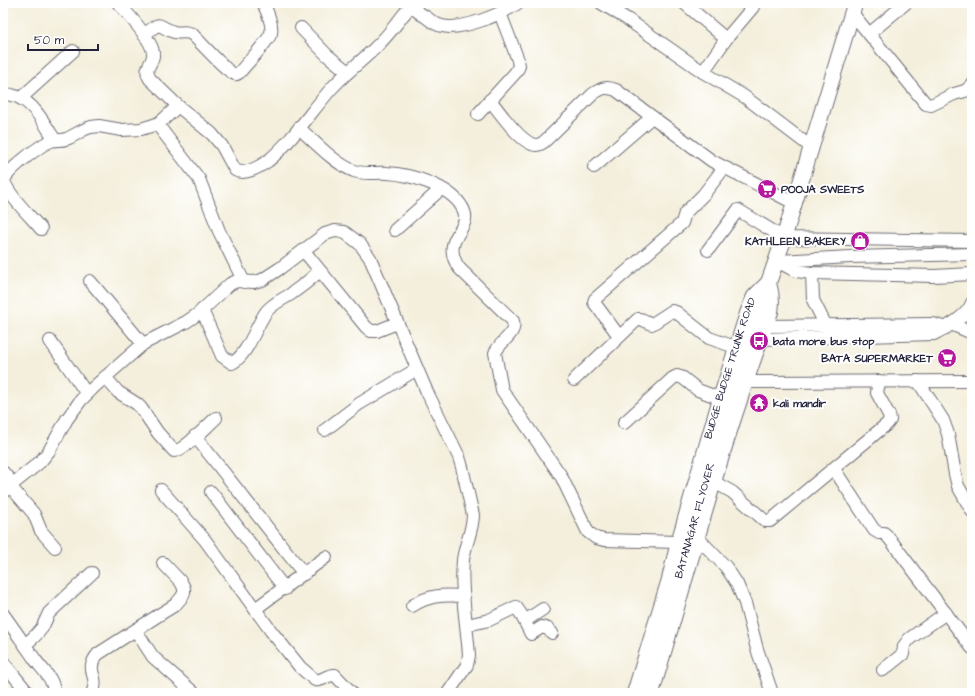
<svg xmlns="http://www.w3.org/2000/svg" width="975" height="696" viewBox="0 0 975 696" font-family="'Architects Daughter',sans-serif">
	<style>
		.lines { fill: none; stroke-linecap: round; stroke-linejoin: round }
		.minor-casing { stroke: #6c6a73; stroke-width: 14 }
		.major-casing { stroke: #6c6a73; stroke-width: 17 }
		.minor { stroke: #fff; stroke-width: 12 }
		.major { stroke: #fff; stroke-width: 15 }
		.labels { text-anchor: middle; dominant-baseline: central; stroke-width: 4; stroke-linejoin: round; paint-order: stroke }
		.poi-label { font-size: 11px; font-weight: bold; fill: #22223b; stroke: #fff; text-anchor: start }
		.street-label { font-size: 11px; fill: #22223b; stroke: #fff }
	</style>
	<rect width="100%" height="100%" fill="#fff"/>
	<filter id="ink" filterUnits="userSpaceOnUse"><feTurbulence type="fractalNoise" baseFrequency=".025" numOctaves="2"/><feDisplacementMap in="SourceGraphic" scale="8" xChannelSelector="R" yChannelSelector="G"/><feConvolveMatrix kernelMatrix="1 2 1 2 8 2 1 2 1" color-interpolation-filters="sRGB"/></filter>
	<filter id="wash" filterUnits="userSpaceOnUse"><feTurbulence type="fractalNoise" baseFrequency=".012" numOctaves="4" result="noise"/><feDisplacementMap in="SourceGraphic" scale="16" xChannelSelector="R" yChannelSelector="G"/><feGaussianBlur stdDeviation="0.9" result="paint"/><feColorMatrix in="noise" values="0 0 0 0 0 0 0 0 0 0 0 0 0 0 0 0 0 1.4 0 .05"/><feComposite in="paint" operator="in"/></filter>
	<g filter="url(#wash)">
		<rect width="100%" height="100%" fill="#f4efdc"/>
	</g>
	<g filter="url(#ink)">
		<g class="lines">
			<g class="minor-casing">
				<g id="minor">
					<path d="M118 3C128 14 151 39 153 52 155 64 142 66 150 79L178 106 212 134 222 146 235 170C245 176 259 167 268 161 292 141 310 113 331 89 344 74 361 62 376 47 389 35 400 19 411 5"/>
					<path d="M410 3C414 9 420 14 426 17 431 21 436 25 442 26 461 31 502 14 518 3"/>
					<polyline points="601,3 627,19 703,72 745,97 811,147"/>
					<polyline points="684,3 726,39"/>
					<polyline points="852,13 926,104 931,105 954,94 965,91 972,85"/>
					<polyline points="301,28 327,55 348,72"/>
					<polyline points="869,34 906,3"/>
					<path d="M144 35C164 19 155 26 174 32 181 34 184 30 192 34 198 40 229 74 235 74 237 75 238 73 240 72 247 63 268 42 271 33 273 24 267 11 263 3"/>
					<polyline points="703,72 726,39 753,7"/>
					<path d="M3 94C30 94 42 120 55 140"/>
					<polyline points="21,98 73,51"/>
					<path d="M490 100C499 111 521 144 536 145 540 145 544 142 547 139L593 94C602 88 606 86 616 90L712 161 794 203"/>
					<polyline points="478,114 516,72 519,66 518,60 500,13"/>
					<polyline points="157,124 199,179 219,231 244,282"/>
					<path d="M299 128C315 142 334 163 354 171 365 175 376 172 387 173 410 174 450 186 462 207 476 230 438 236 459 268L513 321C517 334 500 341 495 353L502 390 561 476 588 532 596 538 604 540 678 542"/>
					<polyline points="594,167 652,117"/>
					<path d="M41 229C32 218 6 193 4 180 9 169 40 145 51 141 56 139 61 141 66 139 75 136 82 129 91 127L99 126 122 130 141 129 157 124 164 119 178 106"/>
					<polyline points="395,230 441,189"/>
					<polyline points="708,250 738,210 784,238 972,241"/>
					<polyline points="304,251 366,327 371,331 377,331 397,323"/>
					<polyline points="776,261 796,271 812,273 934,276 972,274"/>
					<polyline points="779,261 850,257 972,254"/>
					<polyline points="812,273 813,300 826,326"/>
					<polyline points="90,281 143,344"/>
					<path d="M202 310 222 356 232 363C247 356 256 326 266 312 273 303 282 300 291 294 301 287 311 279 320 271"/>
					<polyline points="951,324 972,333"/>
					<polyline points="766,326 933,324 946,328"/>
					<polyline points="619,336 596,305 594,302 595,299 682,223 685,213 703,195 724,168"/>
					<path d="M761 339 934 334C946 328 967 316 972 303"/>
					<polyline points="50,341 87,394"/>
					<path d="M105 377 118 392 137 404 141 408 158 433 174 451C184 451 208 425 216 418"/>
					<path d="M574 380 638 319C643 318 647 323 652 324L672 311 676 312 709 338 735 347"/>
					<polyline points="918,381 943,420 948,434 955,474 958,486 972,511"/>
					<polyline points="746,382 972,381"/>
					<polyline points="624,423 673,378 677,376 683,378 698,390 719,398"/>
					<polyline points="325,430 359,404 417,369"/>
					<polyline points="195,436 304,574"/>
					<polyline points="834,469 874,530 879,533 884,533 889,538 972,648"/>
					<polyline points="3,472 13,484"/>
					<polyline points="714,482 732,492 763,519 766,521 770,521 887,424 890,420 889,415 877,393 879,381"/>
					<polyline points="10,486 34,514 41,531 55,547"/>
					<path d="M161 490 205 540 271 631 300 667 315 680C322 682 327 674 335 675L352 693"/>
					<path d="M3 492 40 462 49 451 67 419 81 400 94 387 143 344 186 322 198 314 230 284 237 281 254 282 262 280 279 269 325 234 335 231 344 232 351 237 360 244 370 258 427 392 459 457 462 467 473 515C473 530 465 544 463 560 460 589 467 626 469 655L467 665 448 693"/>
					<polyline points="211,492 285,589"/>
					<polyline points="698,538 726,567 737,584 745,603 757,649 772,693"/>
					<path d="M412 606C430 594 444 595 464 596"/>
					<polyline points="255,609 326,557"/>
					<path d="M3 614C14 629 24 644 34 658 42 670 54 678 54 693"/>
					<polyline points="525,621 543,609"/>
					<polyline points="467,625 489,620 516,607 521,614 531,634 542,627 548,629 552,633"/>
					<polyline points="136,631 153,657 194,693"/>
					<polyline points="25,645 35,636 42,628 49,613 92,573"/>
					<polyline points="3,662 28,693"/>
					<polyline points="883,670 903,654 904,646 909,639 946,613"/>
					<path d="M92 693C101 676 83 672 98 654L162 613 175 605 182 597 184 593V588L181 582 163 563"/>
					<path id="s1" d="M633 693 668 579 676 546 719 398 746 313 753 296 769 280C773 291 774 300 772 312 725 437 691 566 653 693"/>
				</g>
			</g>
			<g class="major-casing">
				<g id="major">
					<path id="s2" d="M643 693 666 619 711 461 754 324 782 244 855 3"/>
				</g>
			</g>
			<use href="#minor" class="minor"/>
			<use href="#major" class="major"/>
		</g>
	</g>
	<defs>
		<g id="supermarket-disc" transform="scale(1)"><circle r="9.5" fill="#b5179e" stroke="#fff"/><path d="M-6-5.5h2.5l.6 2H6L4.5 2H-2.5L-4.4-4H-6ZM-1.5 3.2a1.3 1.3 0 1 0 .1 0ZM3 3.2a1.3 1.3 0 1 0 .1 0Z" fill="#fff"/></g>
		<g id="shop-disc" transform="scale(1)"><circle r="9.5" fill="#b5179e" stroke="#fff"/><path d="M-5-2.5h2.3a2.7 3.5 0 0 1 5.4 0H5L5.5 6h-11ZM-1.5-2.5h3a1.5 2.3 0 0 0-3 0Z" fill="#fff"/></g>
		<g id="bus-disc" transform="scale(1)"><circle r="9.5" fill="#b5179e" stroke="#fff"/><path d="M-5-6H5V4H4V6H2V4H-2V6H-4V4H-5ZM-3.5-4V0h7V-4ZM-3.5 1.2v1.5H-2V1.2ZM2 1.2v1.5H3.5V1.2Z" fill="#fff"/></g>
		<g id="temple-disc" transform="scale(1)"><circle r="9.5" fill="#b5179e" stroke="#fff"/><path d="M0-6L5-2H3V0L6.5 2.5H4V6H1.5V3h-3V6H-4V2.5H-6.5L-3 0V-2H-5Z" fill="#fff"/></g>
	</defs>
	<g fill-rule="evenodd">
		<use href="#supermarket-disc" x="767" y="189"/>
		<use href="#shop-disc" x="860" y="241"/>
		<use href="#bus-disc" x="759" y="341"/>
		<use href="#supermarket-disc" x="947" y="358"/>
		<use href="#temple-disc" x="759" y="403"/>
	</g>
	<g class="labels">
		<g class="poi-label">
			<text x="781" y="189">POOJA SWEETS</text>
			<text x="846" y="241" text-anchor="end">KATHLEEN BAKERY</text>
			<text x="773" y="341">bata more bus stop</text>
			<text x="933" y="358" text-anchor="end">BATA SUPERMARKET</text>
			<text x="773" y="403">kali mandir</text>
		</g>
		<g class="street-label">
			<text stroke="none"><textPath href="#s1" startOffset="339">BUDGE BUDGE TRUNK ROAD</textPath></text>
			<text stroke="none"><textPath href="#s2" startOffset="180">BATANAGAR FLYOVER</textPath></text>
		</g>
	</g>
	<rect width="975" height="696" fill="none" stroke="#fff" stroke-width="16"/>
	<path d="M28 44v6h70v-6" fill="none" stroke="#22223b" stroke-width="2"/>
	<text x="34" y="44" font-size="12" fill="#22223b" stroke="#ffffff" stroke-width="3" paint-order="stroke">50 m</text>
</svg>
